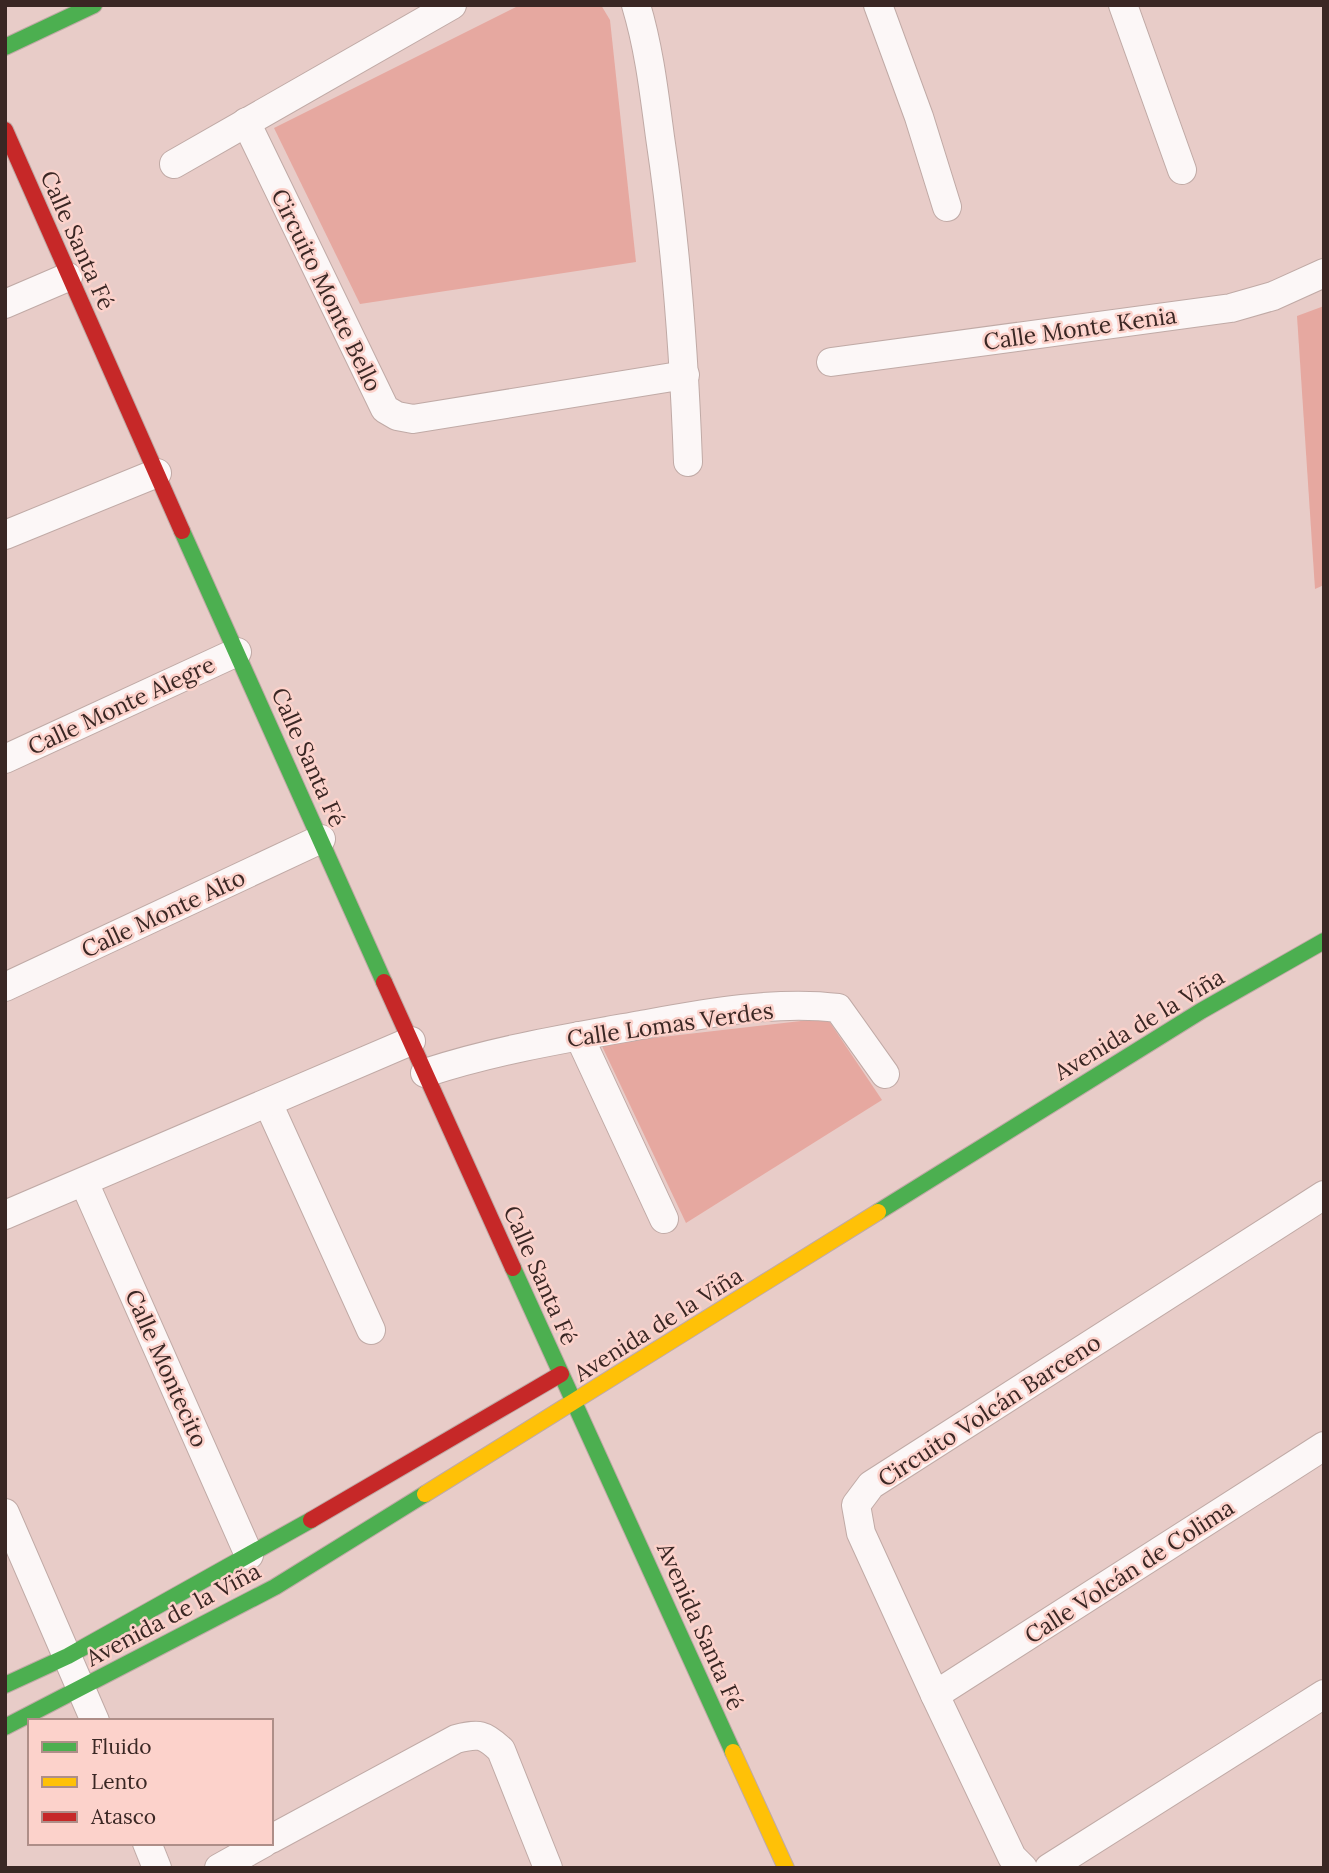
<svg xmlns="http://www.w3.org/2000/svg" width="1329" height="1873" viewBox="0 0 1329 1873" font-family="Lora,serif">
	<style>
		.green { fill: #e6a8a0 }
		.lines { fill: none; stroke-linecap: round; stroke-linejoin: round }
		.street-casing { stroke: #c0aaa6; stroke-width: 30 }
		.fast-casing { stroke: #c0aaa6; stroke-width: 18 }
		.slow-casing { stroke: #c0aaa6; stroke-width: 18 }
		.jam-casing { stroke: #c0aaa6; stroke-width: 18 }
		.street { stroke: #fcf7f7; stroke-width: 28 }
		.fast { stroke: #4caf50; stroke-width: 16 }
		.slow { stroke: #ffc107; stroke-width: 16 }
		.jam { stroke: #c62828; stroke-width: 16 }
		.labels { text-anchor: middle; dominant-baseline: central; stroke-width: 5; stroke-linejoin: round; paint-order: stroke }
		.street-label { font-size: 23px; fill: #3a2724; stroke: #fcd2cb }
	</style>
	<rect width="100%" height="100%" fill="#e8ccc8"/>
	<g class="green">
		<polygon points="520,5 601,5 610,20 636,262 360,304 274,128"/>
		<polygon points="1324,306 1324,585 1315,589 1297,316"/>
		<polygon points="827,1018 882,1100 686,1223 601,1044"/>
	</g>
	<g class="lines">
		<g class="street-casing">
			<g id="street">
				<path d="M636 5C649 48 654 92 660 137 676 244 684 353 688 462"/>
				<polyline points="878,5 919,117 947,207"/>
				<polyline points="1123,5 1182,170"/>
				<polyline points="246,122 385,409 397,416 413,419 685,375"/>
				<polyline points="174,164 452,5"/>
				<polyline points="5,304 68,277"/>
				<polyline points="831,362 1231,308 1273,296 1324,273"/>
				<polyline points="5,535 157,473"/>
				<polyline points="5,759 237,652"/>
				<polyline points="5,987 321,839"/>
				<polyline points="579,1036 664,1219"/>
				<path d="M425 1073C495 1050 568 1038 641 1025 702 1014 776 1000 838 1008L885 1074"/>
				<polyline points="268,1103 371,1330"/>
				<polyline points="84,1182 249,1555"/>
				<polyline points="5,1215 411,1041"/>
				<polyline points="5,1513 95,1721"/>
				<polyline points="935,1695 1324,1446"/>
				<path d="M271 1839 456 1739C479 1733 484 1734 501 1750L548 1868"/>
				<polyline points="147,1843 157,1868"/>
				<polyline points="219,1868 264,1843"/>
				<polyline points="1023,1868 1012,1857 935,1695 861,1533 856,1505 871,1485 1324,1195"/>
				<polyline points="1049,1868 1324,1694"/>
			</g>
		</g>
		<g class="fast-casing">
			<g id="fast">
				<polyline points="5,47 94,5"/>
				<polyline points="182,531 384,982"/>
				<polyline points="878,1212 1201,1011 1324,941"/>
				<polyline points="513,1268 733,1752"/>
				<polyline points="5,1685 68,1656 311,1520"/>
				<polyline points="5,1727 275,1587 425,1494"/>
			</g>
		</g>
		<g class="slow-casing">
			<g id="slow">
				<polyline points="425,1494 878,1212"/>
				<polyline points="733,1752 786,1868"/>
			</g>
		</g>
		<g class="jam-casing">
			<g id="jam">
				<polyline points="5,130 182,531"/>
				<polyline points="384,982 513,1268"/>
				<polyline points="311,1520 561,1374"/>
			</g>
		</g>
		<use href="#street" class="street"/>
		<use href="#fast" class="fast"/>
		<use href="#slow" class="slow"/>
		<use href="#jam" class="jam"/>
	</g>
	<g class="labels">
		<g class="street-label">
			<text transform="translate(78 240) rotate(66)">Calle Santa Fé</text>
			<text transform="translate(327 290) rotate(64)">Circuito Monte Bello</text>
			<text transform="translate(1080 328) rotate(-8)">Calle Monte Kenia</text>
			<text transform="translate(121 705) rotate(-25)">Calle Monte Alegre</text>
			<text transform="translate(309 757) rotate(66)">Calle Santa Fé</text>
			<text transform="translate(163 913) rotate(-25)">Calle Monte Alto</text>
			<text transform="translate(670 1024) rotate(-8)">Calle Lomas Verdes</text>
			<text transform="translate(1139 1024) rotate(-31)">Avenida de la Viña</text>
			<text transform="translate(541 1275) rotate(66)">Calle Santa Fé</text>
			<text transform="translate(658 1324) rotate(-32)">Avenida de la Viña</text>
			<text transform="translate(167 1368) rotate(66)">Calle Montecito</text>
			<text transform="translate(989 1410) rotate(-33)">Circuito Volcán Barceno</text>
			<text transform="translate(1129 1571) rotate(-33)">Calle Volcán de Colima</text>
			<text transform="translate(173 1614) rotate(-28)">Avenida de la Viña</text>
			<text transform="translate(701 1626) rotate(66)">Avenida Santa Fé</text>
		</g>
	</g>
	<rect width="1329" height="1873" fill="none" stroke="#3a2724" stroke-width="14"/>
	<rect x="28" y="1719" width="245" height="126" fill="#fcd2cb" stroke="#ae8e88" stroke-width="2"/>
	<rect x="42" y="1742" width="35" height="10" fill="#4caf50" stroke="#ae8e88" stroke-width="2"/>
	<text x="91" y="1754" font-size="21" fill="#3a2724">Fluido</text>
	<rect x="42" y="1777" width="35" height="10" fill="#ffc107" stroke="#ae8e88" stroke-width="2"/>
	<text x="91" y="1789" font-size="21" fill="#3a2724">Lento</text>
	<rect x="42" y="1812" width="35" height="10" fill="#c62828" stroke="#ae8e88" stroke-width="2"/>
	<text x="91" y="1824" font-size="21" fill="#3a2724">Atasco</text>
</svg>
